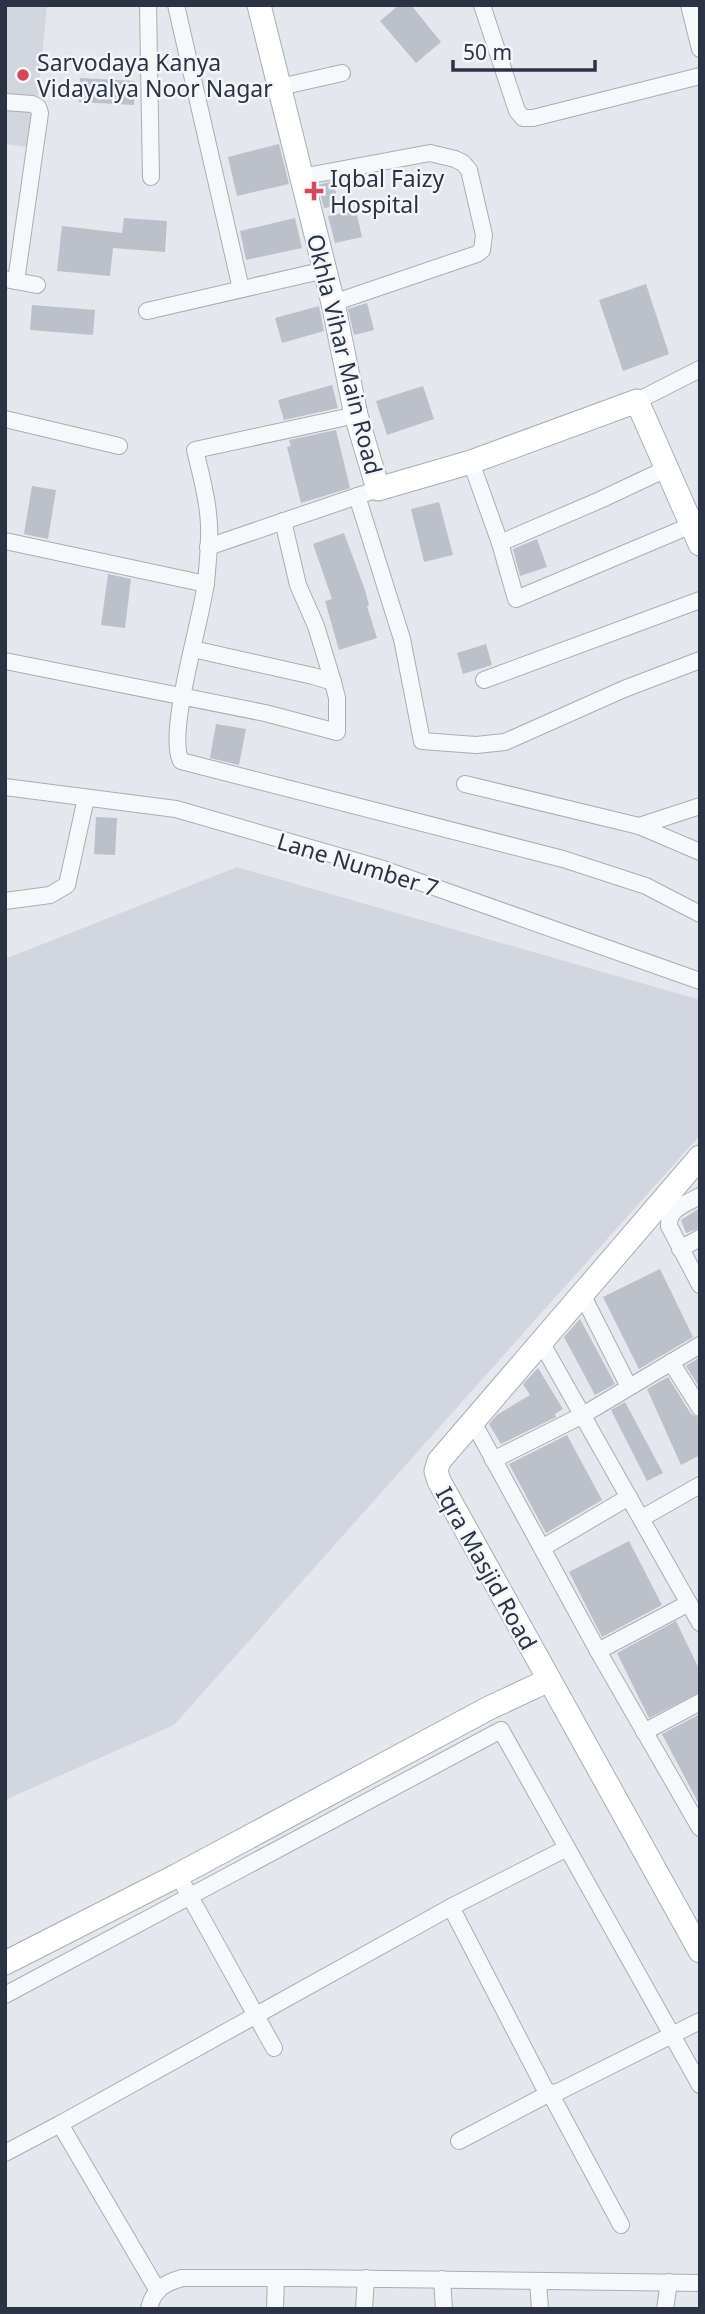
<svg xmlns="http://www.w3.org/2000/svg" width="705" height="2314" viewBox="0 0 705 2314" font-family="'Noto Sans',sans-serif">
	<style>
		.built { fill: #d2d6de }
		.building { fill: #bbc0ca }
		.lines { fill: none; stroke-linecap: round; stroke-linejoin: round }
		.street-casing { stroke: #a9aeb7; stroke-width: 18 }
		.secondary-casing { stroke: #a9aeb7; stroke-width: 25 }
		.street { stroke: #f7f8fa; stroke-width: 16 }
		.secondary { stroke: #fff; stroke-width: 23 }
		.poi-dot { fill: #d1495b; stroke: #f4f6f9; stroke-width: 2.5 }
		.labels { text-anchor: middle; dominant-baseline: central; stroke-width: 5; stroke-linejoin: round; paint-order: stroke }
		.poi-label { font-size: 23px; fill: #2b3445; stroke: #f4f6f9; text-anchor: start }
		.street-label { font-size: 23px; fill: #2b3445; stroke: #f4f6f9 }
	</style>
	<rect width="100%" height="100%" fill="#e4e7ec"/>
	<g class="built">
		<polygon points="5,5 47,5 33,148 5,144"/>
		<polygon points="237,867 700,1000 700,1135 174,1725 5,1800 5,959"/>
	</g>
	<g class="building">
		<polygon points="399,5 411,5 441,42 416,63 380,21"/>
		<polygon points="80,78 135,81 134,105 79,102"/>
		<polygon points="279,144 289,184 237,196 228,157"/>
		<polygon points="334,181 338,206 324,208 318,185"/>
		<polygon points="356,210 362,237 335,243 328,216"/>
		<polygon points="124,218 167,221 165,252 113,248 110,276 57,271 62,226 122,233"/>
		<polygon points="295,218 302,248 246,260 240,231"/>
		<polygon points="646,284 669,354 623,371 599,300"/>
		<polygon points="367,303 374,330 354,335 348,309"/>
		<polygon points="32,305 95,310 93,335 30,330"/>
		<polygon points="319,306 324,331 282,343 275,318"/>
		<polygon points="332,385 338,408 284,420 278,400"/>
		<polygon points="423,386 434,419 387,435 376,401"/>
		<polygon points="336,430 350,488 301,503 287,447 291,446 289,440"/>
		<polygon points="32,486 56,490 48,539 24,534"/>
		<polygon points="439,502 453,555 424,562 411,509"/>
		<polygon points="344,533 365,590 369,605 367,606 377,638 339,650 325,601 332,599 313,544"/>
		<polygon points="537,539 547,567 520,576 513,549"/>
		<polygon points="108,574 131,579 125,628 101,625"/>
		<polygon points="486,644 492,665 463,674 457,653"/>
		<polygon points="216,724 246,729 239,765 210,758"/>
		<polygon points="96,817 117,818 115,855 94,854"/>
		<polygon points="700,1208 700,1228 686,1233 681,1220"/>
		<polygon points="660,1269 693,1337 639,1369 603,1297"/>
		<polygon points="580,1319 615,1384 595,1395 564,1337"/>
		<polygon points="700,1357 700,1388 686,1366"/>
		<polygon points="538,1368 563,1409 555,1414 556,1417 501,1444 489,1424 497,1415 530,1395 523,1384"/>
		<polygon points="668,1377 691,1414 700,1418 700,1455 681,1465 647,1389"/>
		<polygon points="625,1402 663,1473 647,1481 611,1410"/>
		<polygon points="567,1435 602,1500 546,1533 509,1464"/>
		<polygon points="629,1541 662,1605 602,1637 569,1572"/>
		<polygon points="676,1621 700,1671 700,1692 649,1718 617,1653"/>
		<polygon points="700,1714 700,1806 662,1734"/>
	</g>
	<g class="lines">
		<g class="street-casing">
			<g id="street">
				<polyline points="148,5 151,177"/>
				<polyline points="176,5 241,289"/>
				<polyline points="482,5 517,111 523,118 533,118 700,76"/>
				<polyline points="689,5 700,49"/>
				<polyline points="280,87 342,73"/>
				<polyline points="5,102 32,104 38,107 40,113 16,281"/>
				<polyline points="301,177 430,153 455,159 463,163 469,170 484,235 482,250 477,254 333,303"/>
				<polyline points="5,279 37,285"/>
				<polyline points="147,311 325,270"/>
				<polyline points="637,401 700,369"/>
				<path d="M356 415 195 450C200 471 206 492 208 513 211 535 208 560 206 582 202 619 166 733 181 761L563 859 646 886 700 914"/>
				<polyline points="5,419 119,446"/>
				<polyline points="471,462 500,543 516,599 692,525"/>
				<polyline points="357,496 402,639 422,741 476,745 505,742 624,689 700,660"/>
				<polyline points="5,541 206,584"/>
				<polyline points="500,543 600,500 668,468"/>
				<polyline points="208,547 378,489"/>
				<polyline points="193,649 313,676 333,682"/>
				<polyline points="5,661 265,713 337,732 337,698 333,682 316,626 298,585 283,521"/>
				<polyline points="484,680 700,600"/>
				<polyline points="465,784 639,826 700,852"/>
				<polyline points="5,787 176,809 383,869 700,981"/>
				<polyline points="639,826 700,806"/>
				<polyline points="5,901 50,895 67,885 86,798"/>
				<path d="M700 1196C686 1204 668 1208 669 1226L700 1285"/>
				<polyline points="680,1249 700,1238"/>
				<polyline points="582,1294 629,1387"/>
				<polyline points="541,1342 700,1623"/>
				<polyline points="671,1362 700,1408"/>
				<polyline points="473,1422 598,1651 700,1828"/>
				<polyline points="493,1460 583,1415 700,1345"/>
				<polyline points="642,1518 700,1485"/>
				<polyline points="542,1548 629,1497"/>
				<polyline points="598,1651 689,1603"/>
				<polyline points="644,1732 700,1702"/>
				<polyline points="178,1875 274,2048"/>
				<polyline points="451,1907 545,2089 550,2093 558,2092 700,2021"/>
				<polyline points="5,1995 501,1730 700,2085"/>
				<polyline points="60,2124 451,1907 567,1848"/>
				<polyline points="459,2141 550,2093 621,2225"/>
				<polyline points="5,2153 60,2124 158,2291"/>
				<polyline points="442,2279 444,2309"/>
				<polyline points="538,2281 540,2309"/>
				<path d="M149 2309C153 2289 165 2283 182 2278H302L700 2283"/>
				<polyline points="275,2309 276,2278"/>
				<polyline points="364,2309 366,2278"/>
				<polyline points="665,2309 669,2282"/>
			</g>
		</g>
		<g class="secondary-casing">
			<g id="secondary">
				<polyline points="259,5 333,303 356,415 378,489 471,462 637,401 700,544"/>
				<polyline points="700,1157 439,1461 436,1471 439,1481 700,1951"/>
				<polyline points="5,1963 178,1875 489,1708 549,1680"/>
			</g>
		</g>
		<use href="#street" class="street"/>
		<use href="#secondary" class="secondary"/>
	</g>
	<g class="poi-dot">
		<circle cx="23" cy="75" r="7"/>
		<path d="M310.5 180.5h7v7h7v7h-7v7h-7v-7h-7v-7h7z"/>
	</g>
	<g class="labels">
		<g class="poi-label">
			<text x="37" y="62">Sarvodaya Kanya<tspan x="37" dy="26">Vidayalya Noor Nagar</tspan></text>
			<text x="330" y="178">Iqbal Faizy<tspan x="330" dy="26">Hospital</tspan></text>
		</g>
		<g class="street-label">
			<text transform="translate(345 354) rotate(76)">Okhla Vihar Main Road</text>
			<text transform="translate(358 864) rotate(17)">Lane Number 7</text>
			<text transform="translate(487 1568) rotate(61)">Iqra Masjid Road</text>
		</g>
	</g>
	<rect width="705" height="2314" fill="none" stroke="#2b3445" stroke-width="14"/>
	<path d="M453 60v10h142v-10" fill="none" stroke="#2b3445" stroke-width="3.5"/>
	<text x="463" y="60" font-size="21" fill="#2b3445" stroke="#f4f6f9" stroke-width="5" paint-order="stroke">50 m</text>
</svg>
